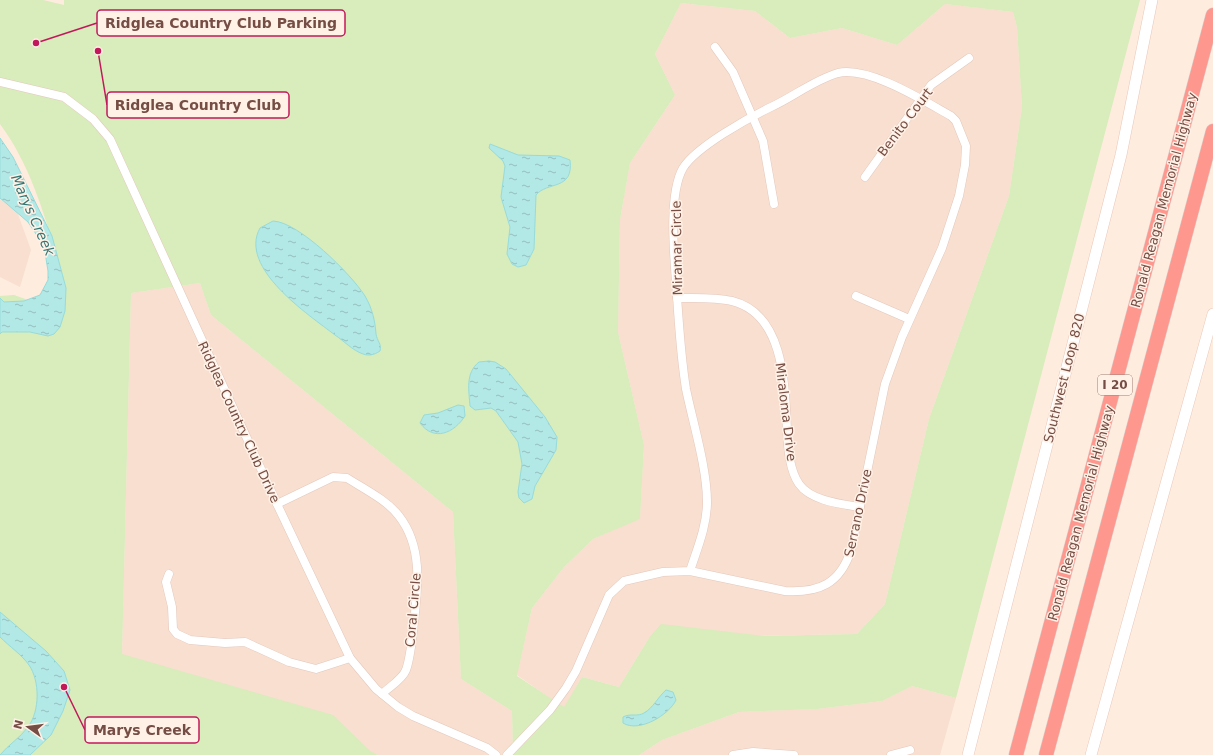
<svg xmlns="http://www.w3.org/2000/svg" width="1213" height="755" viewBox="0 0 1213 755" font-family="'DejaVu Sans',sans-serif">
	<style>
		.residential { fill: #f8dfcf }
		.green { fill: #d8ecbc; fill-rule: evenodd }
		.water { fill: url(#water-ripples); stroke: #97dbda }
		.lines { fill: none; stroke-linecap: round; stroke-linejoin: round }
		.street-casing { stroke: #e4c8bd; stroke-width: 9 }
		.secondary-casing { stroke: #eac7b9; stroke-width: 12 }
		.highway-casing { stroke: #d9cdcb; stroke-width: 15 }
		.street { stroke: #fff; stroke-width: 8 }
		.secondary { stroke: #fff; stroke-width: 11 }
		.highway { stroke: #fe988f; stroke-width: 14 }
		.labels { text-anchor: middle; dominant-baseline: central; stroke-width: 3; stroke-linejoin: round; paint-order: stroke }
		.shield { fill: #fff1e6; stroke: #9f7e75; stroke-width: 1 }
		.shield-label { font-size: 12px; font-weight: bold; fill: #764d44 }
		.street-label { font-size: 13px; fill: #764d44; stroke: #fff1e6 }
		.water-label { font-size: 14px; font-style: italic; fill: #357675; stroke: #fff1e6 }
		.leader { fill: none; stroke: #c2185b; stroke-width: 1.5 }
		.callout-dot { fill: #c2185b; stroke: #fff1e6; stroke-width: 1.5 }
		.callout { fill: #fff1e6; stroke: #c2185b; stroke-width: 1.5 }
		.callout-label { font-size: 14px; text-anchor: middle; font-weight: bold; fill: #764d44 }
	</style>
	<defs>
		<pattern id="water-ripples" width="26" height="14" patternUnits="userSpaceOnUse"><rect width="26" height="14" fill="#b2e9e7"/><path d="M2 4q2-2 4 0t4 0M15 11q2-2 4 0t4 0" fill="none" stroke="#95bfbd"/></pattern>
	</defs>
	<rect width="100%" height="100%" fill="#feecde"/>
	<g class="residential">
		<polygon points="681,3 755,11 790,38 842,28 897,45 945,4 1013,12 1017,27 1022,107 1009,196 929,419 885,604 857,634 649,638 619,687 582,677 564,708 517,675 532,608 564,567 593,539 640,518 644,445 618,332 620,220 630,163 675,95 655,54"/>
		<polygon points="0,165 31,250 20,287 0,277"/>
		<polygon points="200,283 211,315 453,512 461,679 512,711 513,755 378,755 122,655 131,293"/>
		<polygon points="912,686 956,698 940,755 639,755 662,740 739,712 817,709 882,701"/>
	</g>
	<path class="green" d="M0 0H43L64 5V0H1140L956 698 912 686 882 701 817 709 739 712 662 740 639 755H513L512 711 461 679 453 512 211 315 200 283 131 293 122 654 333 715 370 751 378 755H0V296L14 295 34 302 61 269C45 218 32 167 0 124ZM681 3 755 11 790 38 842 28 897 45 945 4 1013 12 1017 27 1022 107 1009 196 929 419 885 604 857 634 764 636 661 624 649 638 619 687 582 677 564 707 517 676 532 608 564 567 593 539 640 519 644 445 618 332 620 220 630 163 675 95 655 54Z"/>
	<g class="water">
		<polygon points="0,138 13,157 52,236 66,288 65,311 60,327 54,334 48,336 30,332 2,332 0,334 0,298 4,302 24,301 40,295 48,280 48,271 44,246 28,222 0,198"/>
		<path d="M490 144 518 155 559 156 570 160C574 191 547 181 536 195L534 249 526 265 518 267 512 264 507 254 510 227 501 197 505 166 503 161 489 148Z"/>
		<path d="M273 221C299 222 351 274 365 296 372 308 375 320 376 334 377 341 382 344 380 351 374 355 369 356 363 354 352 350 344 341 335 335 309 315 238 268 260 228Z"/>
		<path d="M489 361 495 362 506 369 545 417 557 437 556 450 535 486 532 499 524 503 519 498 518 492 522 464 518 442 496 411 491 408 475 410 470 406C469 391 465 373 479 362Z"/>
		<path d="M458 405 464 406 465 416C454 433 434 442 420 423L424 415 438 413Z"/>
		<path d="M0 612 46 651 64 671 70 690 63 711 51 735 30 755H0C8 745 20 738 28 727 40 711 40 681 29 665 22 655 9 646 0 637Z"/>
		<path d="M666 690 673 692 676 700C669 715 639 733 623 723V717C630 713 638 717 644 713 653 708 658 697 666 690Z"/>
	</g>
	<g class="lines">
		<g class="street-casing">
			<g id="street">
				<polyline points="715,47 733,72 763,141 774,204"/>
				<polyline points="0,82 64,97 93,119 110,139 277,504 350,658 376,689 398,707 413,716 487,748 496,755"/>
				<polyline points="865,177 931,85 969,58"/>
				<polyline points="856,296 909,319"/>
				<path d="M677 298C695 298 715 297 732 301 785 314 785 387 787 431 788 447 789 469 799 484 811 501 841 504 860 507"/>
				<path d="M277 504 333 477 347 478C364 489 387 500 399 516 423 547 418 586 414 622 412 638 411 656 406 670 402 680 389 687 382 694"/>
				<polyline points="169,574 166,582 172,607 173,629 177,634 190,640 225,643 245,642 289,662 316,669 350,658"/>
				<path d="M507 755 550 710 566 688 576 671 609 595 624 581 663 572 690 571 785 591C819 593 840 584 851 550L885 384 902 337 942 248 959 196 965 165 966 146 956 121 951 116C924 101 869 66 838 73 814 80 793 97 771 107 748 118 696 147 683 168 667 196 675 264 677 296 679 327 681 358 686 389 693 423 707 468 707 502 707 526 697 549 690 571"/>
				<polyline points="733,755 753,752 794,755"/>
				<polyline points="891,755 910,750"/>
			</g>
		</g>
		<g class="secondary-casing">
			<g id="secondary">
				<polyline points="968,755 1121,155 1152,0"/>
				<polyline points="1091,755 1213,314"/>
			</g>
		</g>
		<g class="highway-casing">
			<g id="highway">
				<polyline points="1016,755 1213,15"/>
				<polyline points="1046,755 1213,131"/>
			</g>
		</g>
		<use href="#street" class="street"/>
		<use href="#secondary" class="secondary"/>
		<use href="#highway" class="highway"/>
	</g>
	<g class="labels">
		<rect class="shield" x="1098" y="375" width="34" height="20" rx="3"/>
		<g class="shield-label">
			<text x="1115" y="385">I 20</text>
		</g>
		<g class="street-label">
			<text transform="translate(905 122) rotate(-53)">Benito Court</text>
			<text transform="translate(1164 200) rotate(-75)">Ronald Reagan Memorial Highway</text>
			<text transform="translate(677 248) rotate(-91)">Miramar Circle</text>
			<text transform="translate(1064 378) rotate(-76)">Southwest Loop 820</text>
			<text transform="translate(786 412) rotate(83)">Miraloma Drive</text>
			<text transform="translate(239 422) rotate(65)">Ridglea Country Club Drive</text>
			<text transform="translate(858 513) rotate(-78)">Serrano Drive</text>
			<text transform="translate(1081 513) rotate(-75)">Ronald Reagan Memorial Highway</text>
			<text transform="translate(413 610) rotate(-85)">Coral Circle</text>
		</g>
		<g class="water-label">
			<text transform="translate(33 215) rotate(66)">Marys Creek</text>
		</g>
	</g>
	<path class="leader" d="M36 43L97 23M98 51L107 105M64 687L85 730"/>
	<g class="callout-dot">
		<circle cx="36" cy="43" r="4"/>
		<circle cx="98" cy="51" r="4"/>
		<circle cx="64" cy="687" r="4"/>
	</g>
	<g class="callout">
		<rect x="97" y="10" width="248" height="26" rx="4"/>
		<rect x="107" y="92" width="182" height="26" rx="4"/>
		<rect x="85" y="717" width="114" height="26" rx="4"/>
	</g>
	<g class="callout-label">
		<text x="221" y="28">Ridglea Country Club Parking</text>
		<text x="198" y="110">Ridglea Country Club</text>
		<text x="142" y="735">Marys Creek</text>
	</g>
	<g transform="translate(28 727) rotate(284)" stroke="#fff1e6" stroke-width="3" paint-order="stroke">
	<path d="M0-3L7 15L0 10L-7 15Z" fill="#764d44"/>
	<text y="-6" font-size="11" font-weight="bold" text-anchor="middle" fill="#764d44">N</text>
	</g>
</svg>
